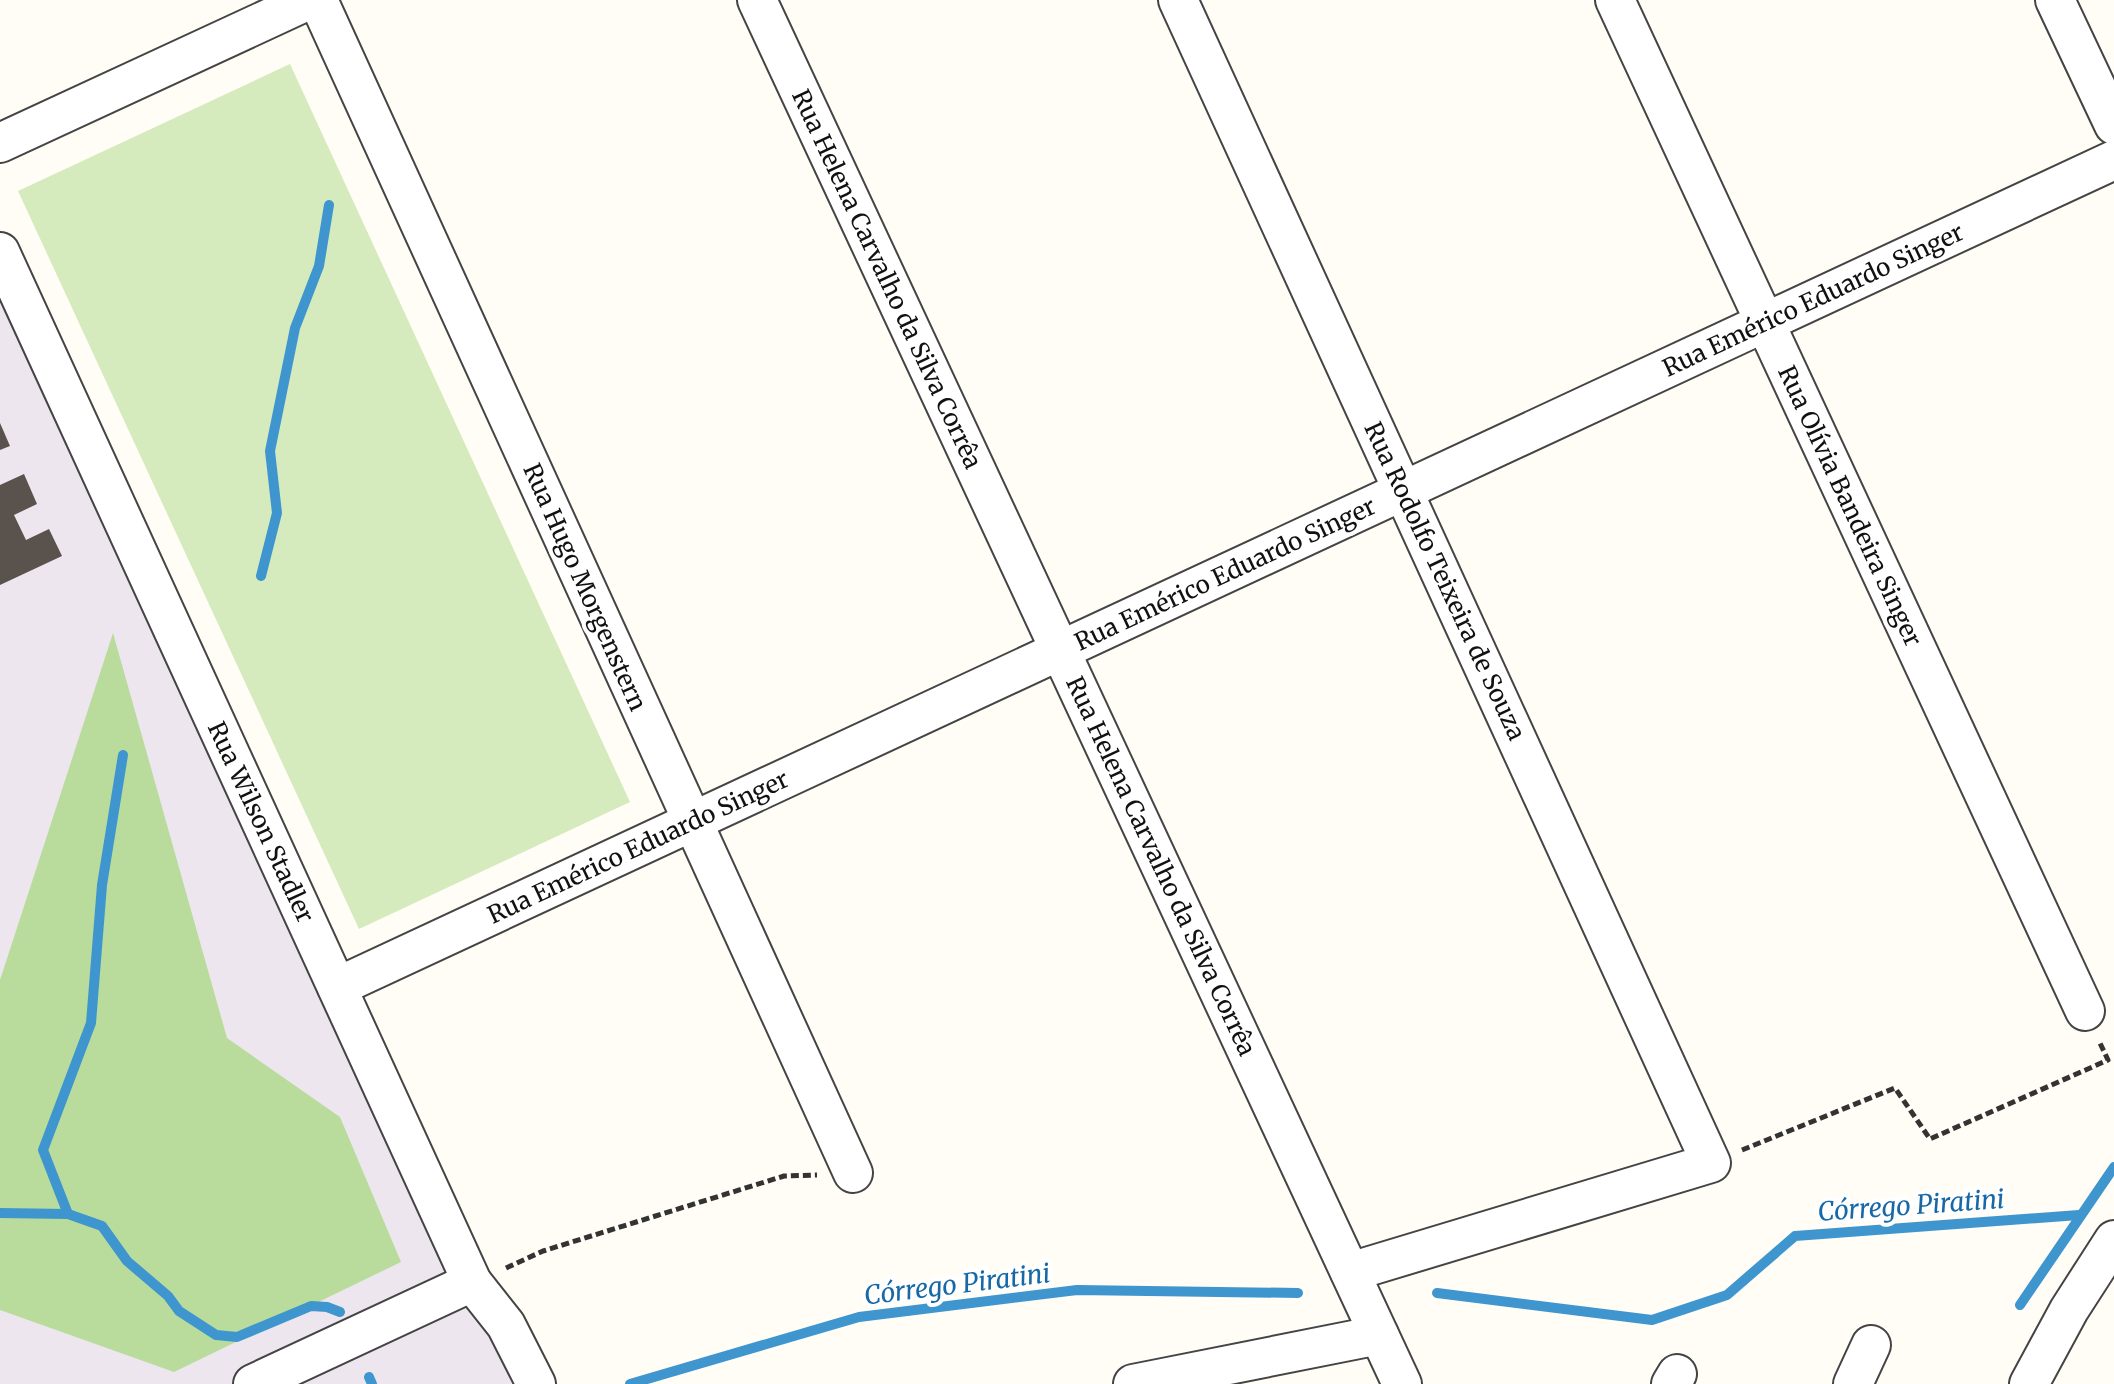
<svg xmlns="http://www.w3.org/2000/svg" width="2114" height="1384" viewBox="0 0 2114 1384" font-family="Merriweather,serif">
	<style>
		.industrial { fill: #eee6ef }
		.green { fill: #d5ebbd }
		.forest { fill: #b9dc9c }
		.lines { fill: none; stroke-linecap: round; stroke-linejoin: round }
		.stream { stroke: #3f96cf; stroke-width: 10 }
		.building { fill: #5a524d }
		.minor-casing { stroke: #444; stroke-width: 42 }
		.path { stroke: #333; stroke-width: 5; stroke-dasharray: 8 4; stroke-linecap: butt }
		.minor { stroke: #fff; stroke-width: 38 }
		.labels { text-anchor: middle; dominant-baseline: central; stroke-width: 8; stroke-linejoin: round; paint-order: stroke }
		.street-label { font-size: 24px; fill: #111; stroke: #fff }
		.water-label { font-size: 26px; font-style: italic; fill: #1768a6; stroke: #fff }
	</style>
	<rect width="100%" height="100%" fill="#fffdf5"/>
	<polygon class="industrial" points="0,252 536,1384 0,1384"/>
	<polygon class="green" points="290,64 630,802 359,929 18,191"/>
	<polygon class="forest" points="113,633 227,1038 340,1117 401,1262 174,1372 0,1310 0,980"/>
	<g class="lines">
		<g class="stream">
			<polyline points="261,576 277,513 270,451 295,328 319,266 329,205"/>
			<polyline points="0,1213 68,1214 102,1226 127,1261 168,1296 179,1311 216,1335 237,1337 311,1306 327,1307 340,1312"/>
			<polyline points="68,1214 43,1150 91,1023 102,885 123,755"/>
			<polyline points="1437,1293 1652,1320 1727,1295 1795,1236 2079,1215"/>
			<polyline points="2020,1305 2114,1167"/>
			<polyline points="369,1377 372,1384"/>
			<polyline points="630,1384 859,1317 1077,1290 1298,1293"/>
		</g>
	</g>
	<g class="building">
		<polygon points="0,423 10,446 0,450"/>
		<polygon points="24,474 37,504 14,515 26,540 49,529 62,556 0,585 0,485"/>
	</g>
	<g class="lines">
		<g class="minor-casing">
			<g id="minor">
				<polyline points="318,0 853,1173"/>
				<polyline points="757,0 1402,1384"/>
				<polyline points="1178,0 1711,1163 1350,1272"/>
				<polyline points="1615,0 2085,1011"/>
				<polyline points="2055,0 2114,125"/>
				<polyline points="0,143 309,0"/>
				<polyline points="0,252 472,1282 506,1325 536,1384"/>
				<polyline points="337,987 2114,160"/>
				<polyline points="253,1384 472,1282"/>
				<polyline points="1133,1384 1379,1335"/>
				<polyline points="1671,1384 1677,1374"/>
				<polyline points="1853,1384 1871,1345"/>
				<polyline points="2029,1384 2069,1310 2114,1240"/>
			</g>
		</g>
		<g class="path">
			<polyline points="1742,1150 1895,1088 1930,1139 2108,1060 2099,1041"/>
			<polyline points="506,1268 543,1251 784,1176 817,1175"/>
		</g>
		<use href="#minor" class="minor"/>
	</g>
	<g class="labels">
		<g class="street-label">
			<text transform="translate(887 279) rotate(65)">Rua Helena Carvalho da Silva Corrêa</text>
			<text transform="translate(1813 300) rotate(-25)">Rua Emérico Eduardo Singer</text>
			<text transform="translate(1850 506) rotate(65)">Rua Olívia Bandeira Singer</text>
			<text transform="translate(1225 574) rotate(-25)">Rua Emérico Eduardo Singer</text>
			<text transform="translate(1445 581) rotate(65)">Rua Rodolfo Teixeira de Souza</text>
			<text transform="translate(585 587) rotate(66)">Rua Hugo Morgenstern</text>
			<text transform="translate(261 822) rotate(65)">Rua Wilson Stadler</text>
			<text transform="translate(638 847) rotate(-25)">Rua Emérico Eduardo Singer</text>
			<text transform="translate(1161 866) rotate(65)">Rua Helena Carvalho da Silva Corrêa</text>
		</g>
		<g class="water-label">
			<text transform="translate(1911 1205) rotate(-4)">Córrego Piratini</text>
			<text transform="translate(957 1284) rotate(-7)">Córrego Piratini</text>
		</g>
	</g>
</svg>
